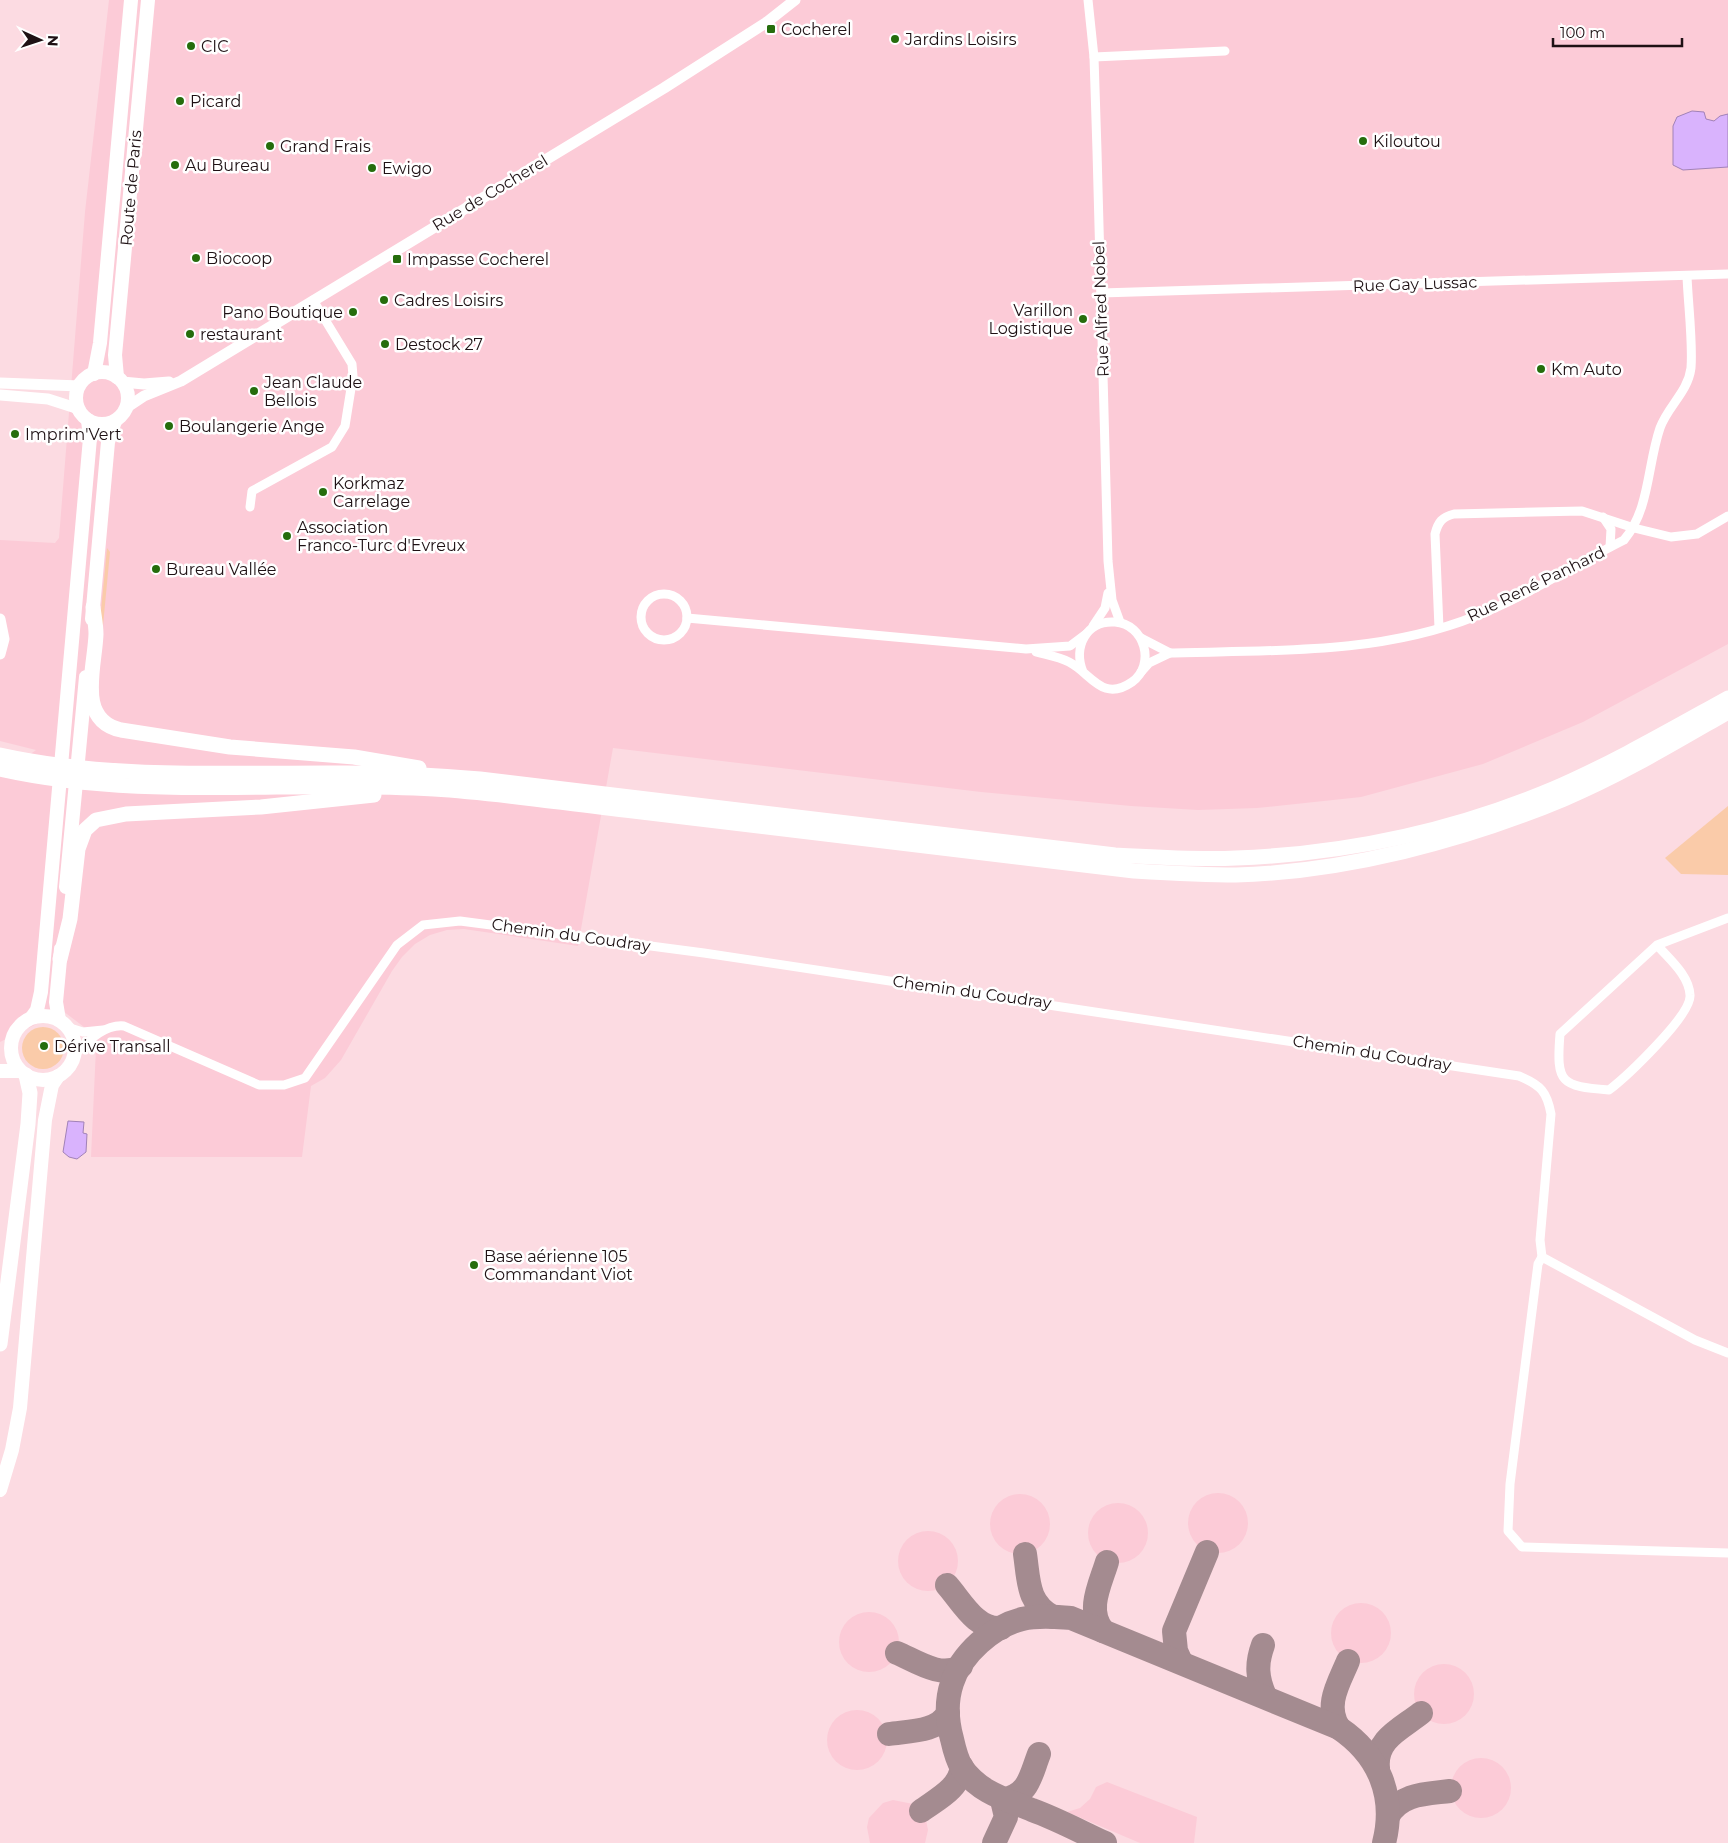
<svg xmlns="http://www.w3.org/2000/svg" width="1728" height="1843" viewBox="0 0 1728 1843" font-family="Montserrat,sans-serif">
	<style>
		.built { fill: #fccbd7 }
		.green { fill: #facba9 }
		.water { fill: #d9b3fd; stroke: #a182b7 }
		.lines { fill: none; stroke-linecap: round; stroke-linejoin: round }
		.taxiway { stroke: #a48b90; stroke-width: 24 }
		.minor { stroke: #fff; stroke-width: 9 }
		.tertiary { stroke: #fff; stroke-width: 11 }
		.primary { stroke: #fff; stroke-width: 14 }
		.trunk { stroke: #fff; stroke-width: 15 }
		.poi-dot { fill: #256d0c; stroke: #fff; stroke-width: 2 }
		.labels { text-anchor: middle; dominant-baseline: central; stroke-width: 5; stroke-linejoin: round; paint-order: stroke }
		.poi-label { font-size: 16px; fill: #1e1114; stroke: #fff; text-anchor: start }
		.street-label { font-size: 16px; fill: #1e1114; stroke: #fff }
	</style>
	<rect width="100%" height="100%" fill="#fcdbe2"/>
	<g class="built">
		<polygon points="109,0 1728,0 1728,644 1583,722 1483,764 1361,797 1257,808 1198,810 1131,806 981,792 613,748 578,946 464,929 447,930 430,935 415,944 402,957 392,971 341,1060 325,1078 311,1086 302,1157 91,1157 96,1048 84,1027 63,1011 0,1042 0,776 36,750 0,741 0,540 55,543 59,538 85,212"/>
		<circle cx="1218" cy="1523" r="30"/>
		<circle cx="1020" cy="1524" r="30"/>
		<circle cx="1118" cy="1533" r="30"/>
		<circle cx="928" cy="1561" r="30"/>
		<circle cx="1361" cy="1633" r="30"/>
		<circle cx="869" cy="1642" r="30"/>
		<circle cx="1444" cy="1694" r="30"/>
		<circle cx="857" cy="1740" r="30"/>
		<circle cx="1481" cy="1788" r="30"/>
		<polygon points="1107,1782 1197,1817 1194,1843 1140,1843 1067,1812 1080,1808 1090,1799 1096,1787"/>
		<polygon points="893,1800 913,1804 921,1811 926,1820 928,1830 925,1843 870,1843 867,1827 869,1818 883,1803"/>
	</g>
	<g class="green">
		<polygon points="107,548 110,552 102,636 98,642"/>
		<polygon points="1728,806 1728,875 1681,874 1665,858"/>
		<circle cx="43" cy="1048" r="21"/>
	</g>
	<g class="water">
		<polygon points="1692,111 1704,112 1706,119 1714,121 1720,116 1728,114 1728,167 1683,170 1673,165 1673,126 1677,117"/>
		<polygon points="68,1121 84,1122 83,1133 87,1134 86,1152 77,1159 69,1157 63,1152"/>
	</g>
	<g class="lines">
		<g class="taxiway">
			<path d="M1025 1554C1029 1581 1027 1603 1053 1617"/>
			<path d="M947 1585C962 1602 976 1630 1001 1628"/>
			<path d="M1103 1631C1086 1610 1100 1585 1107 1562"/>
			<path d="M1263 1645C1256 1664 1257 1678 1265 1696"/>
			<path d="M897 1653C916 1661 941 1679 961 1666"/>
			<polyline points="1181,1662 1176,1651 1174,1631 1207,1552"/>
			<path d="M1339 1728C1324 1705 1339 1683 1348 1661"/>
			<path d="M889 1734C909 1731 938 1732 948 1713"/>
			<path d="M1378 1768C1375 1739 1401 1729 1421 1713"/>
			<path d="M921 1811C937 1799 959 1789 962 1767"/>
			<path d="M1388 1816C1401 1793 1427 1794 1450 1791"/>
			<path d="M994 1843 1006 1817 1002 1800C1029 1795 1030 1777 1039 1754"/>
			<path d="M1105 1843C1081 1832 1057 1819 1032 1810 1005 1799 980 1793 962 1768 957 1760 954 1748 952 1739 947 1721 946 1701 952 1683 961 1654 993 1626 1022 1619 1039 1615 1055 1617 1071 1618L1339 1728C1379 1755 1396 1796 1384 1843"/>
		</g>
		<g class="minor">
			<polyline points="1088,0 1094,57 1097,151 1108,561 1112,600 1120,622"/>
			<polyline points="1094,57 1225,51"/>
			<polyline points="1101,293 1728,274"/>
			<polyline points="250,507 252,491 332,447 345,426 353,376 352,364 313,300"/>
			<polyline points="1603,517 1611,529 1610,547"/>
			<circle cx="664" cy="617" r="23"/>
			<polyline points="687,618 1026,649 1070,646 1086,634"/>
			<polyline points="1093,626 1105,608 1108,593"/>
			<path d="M1439 628 1435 534C1438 522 1442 517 1454 514L1582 511 1634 528 1671 537 1697 534 1728 516"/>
			<polyline points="1141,638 1170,653"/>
			<path d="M1036 652C1047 655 1059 657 1069 662 1091 673 1102 703 1132 682 1156 665 1145 624 1115 622 1086 620 1073 647 1083 672"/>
			<path d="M1141 672 1149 663 1170 653C1273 650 1379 655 1476 616 1527 596 1574 565 1624 540 1650 509 1647 466 1660 428 1668 406 1688 392 1691 368 1693 342 1688 303 1687 276"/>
			<path d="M1657 945C1669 959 1689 975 1690 995 1692 1015 1626 1077 1609 1090 1561 1086 1556 1084 1560 1034L1657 945 1728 918"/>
			<polyline points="67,1027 83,1032 103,1030"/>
			<path d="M74 1056C86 1042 105 1024 124 1026L259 1085H284L305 1078 397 945 423 925 460 921 704 953 1519 1076C1541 1085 1547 1092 1551 1114L1540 1240 1542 1257 1695 1340 1728 1353"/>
			<polyline points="1542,1257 1538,1264 1510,1484 1508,1531 1522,1547 1728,1553"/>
		</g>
		<g class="tertiary">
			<polyline points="122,382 144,384 169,382"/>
			<polyline points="0,383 80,386"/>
			<polyline points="0,395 48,399 79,409"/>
			<polyline points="126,408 144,396 181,381 664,88 767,22 795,0"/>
			<polyline points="0,619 4,639 0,654"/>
		</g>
		<g class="primary">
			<circle cx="102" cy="398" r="26"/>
			<polyline points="94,374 100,343 131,0"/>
			<polyline points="117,377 115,355 148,0"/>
			<polyline points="92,619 108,442 115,421"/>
			<polyline points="66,887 86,677"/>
			<circle cx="43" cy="1048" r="32"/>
			<polyline points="32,1017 37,1010 41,992 90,438 88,420"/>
			<polyline points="59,1020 56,1002 61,949"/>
			<polyline points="0,1071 20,1071"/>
			<polyline points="0,1490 12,1450 20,1408 45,1120 52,1085 58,1076"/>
		</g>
		<g class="trunk">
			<path d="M93 607C94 616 96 625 96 634 95 667 76 720 121 730L230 747 354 757 419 768"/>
			<path d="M0 755C114 780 231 772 347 773 392 773 436 775 480 779L1115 855C1155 857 1196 860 1236 858 1344 854 1453 831 1553 789 1613 763 1670 730 1728 698"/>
			<path d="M0 769C142 801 290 780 434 789 501 793 567 804 633 811 800 830 967 850 1134 871 1168 873 1202 875 1236 875 1345 872 1464 841 1564 799 1621 775 1674 743 1728 712"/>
			<polyline points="60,959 70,919 78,849 85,830 96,820 126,814 261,807 374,795"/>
			<polyline points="0,1344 28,1124 30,1093 26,1075"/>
		</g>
	</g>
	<g class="poi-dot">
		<rect x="766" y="24" width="10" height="10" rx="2.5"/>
		<circle cx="895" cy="39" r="5"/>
		<circle cx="191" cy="46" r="5"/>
		<circle cx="180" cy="101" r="5"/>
		<circle cx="1363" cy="141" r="5"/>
		<circle cx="270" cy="146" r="5"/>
		<circle cx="175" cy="165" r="5"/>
		<circle cx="372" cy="168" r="5"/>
		<circle cx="196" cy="258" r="5"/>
		<rect x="392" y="254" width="10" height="10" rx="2.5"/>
		<circle cx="384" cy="300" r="5"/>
		<circle cx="353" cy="312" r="5"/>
		<circle cx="1083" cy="319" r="5"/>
		<circle cx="190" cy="334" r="5"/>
		<circle cx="385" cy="344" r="5"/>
		<circle cx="1541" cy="369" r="5"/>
		<circle cx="254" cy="391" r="5"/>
		<circle cx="169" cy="426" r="5"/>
		<circle cx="15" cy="434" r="5"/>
		<circle cx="323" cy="492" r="5"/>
		<circle cx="287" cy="536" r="5"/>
		<circle cx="156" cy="569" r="5"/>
		<circle cx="44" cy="1046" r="5"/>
		<circle cx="474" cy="1265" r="5"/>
	</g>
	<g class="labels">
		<g class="poi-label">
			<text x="781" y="29">Cocherel</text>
			<text x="905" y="39">Jardins Loisirs</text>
			<text x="201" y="46">CIC</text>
			<text x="190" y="101">Picard</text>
			<text x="1373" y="141">Kiloutou</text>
			<text x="280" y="146">Grand Frais</text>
			<text x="185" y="165">Au Bureau</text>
			<text x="382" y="168">Ewigo</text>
			<text x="206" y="258">Biocoop</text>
			<text x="407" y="259">Impasse Cocherel</text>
			<text x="394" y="300">Cadres Loisirs</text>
			<text x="1073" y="310" text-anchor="end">Varillon<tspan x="1073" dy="18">Logistique</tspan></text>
			<text x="343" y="312" text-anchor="end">Pano Boutique</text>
			<text x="200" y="334">restaurant</text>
			<text x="395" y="344">Destock 27</text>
			<text x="1551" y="369">Km Auto</text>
			<text x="264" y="382">Jean Claude<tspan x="264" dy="18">Bellois</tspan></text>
			<text x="179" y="426">Boulangerie Ange</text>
			<text x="25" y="434">Imprim'Vert</text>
			<text x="333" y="483">Korkmaz<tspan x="333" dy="18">Carrelage</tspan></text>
			<text x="297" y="527">Association<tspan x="297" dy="18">Franco-Turc d'Evreux</tspan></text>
			<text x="166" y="569">Bureau Vallée</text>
			<text x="54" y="1046">Dérive Transall</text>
			<text x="484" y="1256">Base aérienne 105<tspan x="484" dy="18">Commandant Viot</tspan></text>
		</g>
		<g class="street-label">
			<text transform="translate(131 188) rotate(-85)">Route de Paris</text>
			<text transform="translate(490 193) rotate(-31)">Rue de Cocherel</text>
			<text transform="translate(1415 284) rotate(-2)">Rue Gay Lussac</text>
			<text transform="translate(1101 309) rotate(-92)">Rue Alfred Nobel</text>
			<text transform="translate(1536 584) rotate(-26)">Rue René Panhard</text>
			<text transform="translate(571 935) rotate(8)">Chemin du Coudray</text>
			<text transform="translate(972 992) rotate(8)">Chemin du Coudray</text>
			<text transform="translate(1372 1053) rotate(9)">Chemin du Coudray</text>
		</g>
	</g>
	<g transform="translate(40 40) rotate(93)" stroke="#ffffff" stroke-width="4" paint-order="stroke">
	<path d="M0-4L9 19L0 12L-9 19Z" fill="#1e1114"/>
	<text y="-8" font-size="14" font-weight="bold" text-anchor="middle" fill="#1e1114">N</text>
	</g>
	<path d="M1553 38v8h129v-8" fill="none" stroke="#1e1114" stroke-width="2.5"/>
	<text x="1560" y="38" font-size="15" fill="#1e1114" stroke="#ffffff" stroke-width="4" paint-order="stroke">100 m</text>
</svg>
